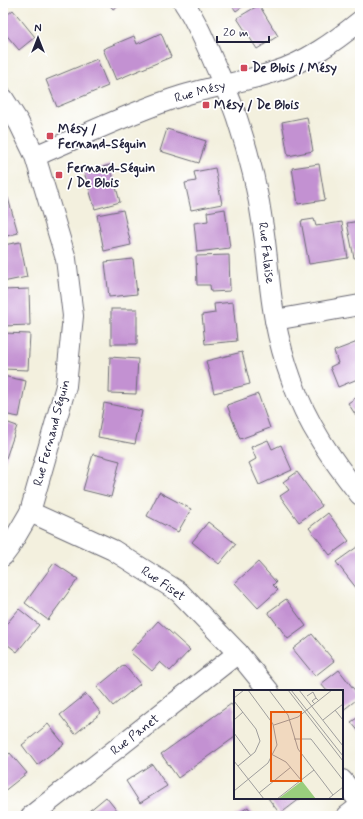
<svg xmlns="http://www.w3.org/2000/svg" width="363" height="819" viewBox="0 0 363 819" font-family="Mynerve,sans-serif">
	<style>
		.building { fill: #c391d2 }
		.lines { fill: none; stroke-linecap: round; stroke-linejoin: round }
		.minor-casing { stroke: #6b6a74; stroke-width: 22 }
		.minor { stroke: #fff; stroke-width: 20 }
		.poi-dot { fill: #d1495b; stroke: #fff; stroke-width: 1.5 }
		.labels { text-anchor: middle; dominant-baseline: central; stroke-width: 3.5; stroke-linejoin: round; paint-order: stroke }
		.poi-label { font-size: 13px; font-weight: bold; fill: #22223b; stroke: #fff; text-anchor: start }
		.street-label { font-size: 13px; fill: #22223b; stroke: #fff }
		.inset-road { fill: none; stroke: #9f9e9d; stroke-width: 1 }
		.view { fill: #e8590c; fill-opacity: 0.15; stroke: #e8590c; stroke-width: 2 }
		.inset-edge { fill: none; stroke: #22223b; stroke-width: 2 }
	</style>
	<rect width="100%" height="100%" fill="#fff"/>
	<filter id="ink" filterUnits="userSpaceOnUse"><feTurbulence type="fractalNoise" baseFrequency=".025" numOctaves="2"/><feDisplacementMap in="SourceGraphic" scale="8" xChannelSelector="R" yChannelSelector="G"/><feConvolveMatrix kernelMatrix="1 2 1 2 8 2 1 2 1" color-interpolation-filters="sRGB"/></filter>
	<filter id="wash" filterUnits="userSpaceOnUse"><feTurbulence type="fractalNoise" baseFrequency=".012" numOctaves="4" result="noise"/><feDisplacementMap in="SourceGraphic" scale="16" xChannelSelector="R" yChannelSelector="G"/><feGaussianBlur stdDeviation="0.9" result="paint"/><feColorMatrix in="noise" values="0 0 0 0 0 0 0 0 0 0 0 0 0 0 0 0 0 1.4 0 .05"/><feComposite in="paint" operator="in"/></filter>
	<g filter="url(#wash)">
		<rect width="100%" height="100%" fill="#f3f0de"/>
		<g id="blocks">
			<g class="building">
				<polygon points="108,3 122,3 113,9"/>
				<polygon points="230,3 247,3 236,11"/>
				<polygon points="259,5 278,36 257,49 237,18"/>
				<polygon points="13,10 35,37 19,50 3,31 3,18"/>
				<polygon points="161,33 171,57 116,80 103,49 134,36 137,44"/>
				<polygon points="97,59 108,86 57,107 46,80"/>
				<polygon points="307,117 313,151 288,156 282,122"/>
				<polygon points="167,129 206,141 199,163 160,151"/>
				<polygon points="319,164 325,200 298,204 292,168"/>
				<polygon points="110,165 120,202 95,209 84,172"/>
				<polygon points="215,168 222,204 191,210 185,183 196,181 194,172"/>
				<polygon points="8,198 18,233 3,237 3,200"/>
				<polygon points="225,209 230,248 197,252 194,223 208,221 207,212"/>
				<polygon points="123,210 131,245 104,251 97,215"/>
				<polygon points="314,219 316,226 342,222 348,258 309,264 301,221"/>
				<polygon points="360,221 360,257 354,258 347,223"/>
				<polygon points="20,242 27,277 3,282 3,245"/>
				<polygon points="229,255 230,291 211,292 210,285 197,285 196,256"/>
				<polygon points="133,259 137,294 109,297 105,262"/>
				<polygon points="29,289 30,325 3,326 3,290"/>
				<polygon points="233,302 237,341 205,344 202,315 215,313 214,304"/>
				<rect x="111" y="309" width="26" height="35"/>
				<polygon points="3,333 30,334 28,370 3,369"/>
				<polygon points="360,341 360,378 338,387 330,367 338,363 334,351"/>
				<polygon points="242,352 250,384 214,393 206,361"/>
				<polygon points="110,357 138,359 136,394 109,393"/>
				<polygon points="3,376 26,381 19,417 3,414"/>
				<polygon points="258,394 270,428 240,439 227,405"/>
				<polygon points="360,395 360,422 348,403"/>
				<polygon points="104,403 142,411 135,444 98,437"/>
				<polygon points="3,421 17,426 5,461 3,460"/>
				<polygon points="268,440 272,449 281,445 292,470 259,485 249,463 256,459 251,447"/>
				<polygon points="93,454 120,461 111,497 83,490"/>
				<polygon points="297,472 322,506 299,522 280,496 289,490 283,482"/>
				<polygon points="159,492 191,509 178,532 147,516"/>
				<polygon points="328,513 349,541 330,555 309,528"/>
				<polygon points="208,522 236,544 219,564 192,542"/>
				<polygon points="357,547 360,551 360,587 357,589 336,562"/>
				<polygon points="258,562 276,582 273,585 278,590 258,608 235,583"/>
				<polygon points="54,563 78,579 48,620 25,603"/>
				<polygon points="286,599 306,626 288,639 268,612"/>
				<polygon points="19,609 39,625 17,652 3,641 3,628"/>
				<polygon points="158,621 190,650 170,671 160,662 152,671 130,652"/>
				<polygon points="312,634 334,661 315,676 293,649"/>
				<polygon points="124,665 140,684 113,706 97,687"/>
				<polygon points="339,670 360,697 342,711 342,691 327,691 321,684"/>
				<polygon points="86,694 101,713 75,734 60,715"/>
				<polygon points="231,704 235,709 235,737 178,778 161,754"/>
				<polygon points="360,716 360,733 351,722"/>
				<polygon points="48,724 64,744 37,765 22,745"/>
				<polygon points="10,753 27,773 3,792 3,759"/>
				<polygon points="152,764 167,786 140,803 126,781"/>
				<polygon points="106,797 121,816 83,816"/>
				<polygon points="268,798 301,798 280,814"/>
				<polygon points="248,807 254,816 235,816"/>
			</g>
		</g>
	</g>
	<g filter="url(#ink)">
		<use href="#blocks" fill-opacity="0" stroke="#6b6a74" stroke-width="1"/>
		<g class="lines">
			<g class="minor-casing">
				<g id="minor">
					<path d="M184 3C197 22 206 44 215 65 223 83 231 100 237 118 249 154 258 190 263 227 268 258 269 290 275 320 279 341 285 362 292 381 307 424 332 460 360 495"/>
					<polyline points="3,98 19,123 35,156 66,259 73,316 66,386 30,512 9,548 3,556"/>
					<path d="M35 156C80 137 125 115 172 99 205 87 241 83 274 72 306 62 334 42 360 21"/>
					<polyline points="275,320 360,305"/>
					<polyline points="30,512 113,550 179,592 238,653 269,691"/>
					<polyline points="342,780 360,802"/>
					<polyline points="31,816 238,653"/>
					<polyline points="347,816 360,806"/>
				</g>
			</g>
			<use href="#minor" class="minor"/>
		</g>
	</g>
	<g class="poi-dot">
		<rect x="240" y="64" width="8" height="8" rx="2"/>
		<rect x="202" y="101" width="8" height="8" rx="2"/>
		<rect x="46" y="132" width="8" height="8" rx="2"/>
		<rect x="55" y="171" width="8" height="8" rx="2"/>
	</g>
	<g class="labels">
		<g class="poi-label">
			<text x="252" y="68">De Blois / Mésy</text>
			<text x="214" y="105">Mésy / De Blois</text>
			<text x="58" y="129">Mésy /<tspan x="58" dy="15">Fernand-Séguin</tspan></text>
			<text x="67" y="168">Fernand-Séguin<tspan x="67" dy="15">/ De Blois</tspan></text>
		</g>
		<g class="street-label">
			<text transform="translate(200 92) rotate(-15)">Rue Mésy</text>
			<text transform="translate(266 253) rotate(83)">Rue Falaise</text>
			<text transform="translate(52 433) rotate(-75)">Rue Fernand Séguin</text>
			<text transform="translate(163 584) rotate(35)">Rue Fiset</text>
			<text transform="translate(135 735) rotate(-38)">Rue Panet</text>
		</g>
	</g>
	<g transform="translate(234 690)">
		<rect width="109" height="109" fill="#f3f0de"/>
		<path d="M68 91 82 109H44Z" fill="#99cd7d"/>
		<path class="inset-road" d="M35 0 54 25 64 59 99 105M54 0 109 71M57 0 109 66M65 0 109 56M73 6 79 2 82 8M0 8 10 0M0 11 22 39 26 51 21 62 4 76M81 14 78 11 82 8 85 11M101 20 109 30M0 30 9 22M89 30 109 14M40 35 64 27 98 0M0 43 17 66M60 49H77L109 90M39 65 52 72 67 90M0 71 30 109M0 101 34 73 43 55 39 34 14 0M25 103 57 77M43 109 80 80M94 109 109 97"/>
		<path class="view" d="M37 22H67V91H37Z"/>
		<rect width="109" height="109" class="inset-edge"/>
	</g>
	<rect width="363" height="819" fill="none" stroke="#fff" stroke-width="16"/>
	<g transform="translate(38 38)" stroke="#ffffff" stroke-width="3" paint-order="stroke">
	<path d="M0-3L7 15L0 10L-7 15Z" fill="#22223b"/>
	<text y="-6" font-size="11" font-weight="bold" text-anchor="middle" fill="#22223b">N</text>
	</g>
	<path d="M217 36v6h52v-6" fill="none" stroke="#22223b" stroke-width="2"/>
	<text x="223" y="36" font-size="12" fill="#22223b" stroke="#ffffff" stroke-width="3" paint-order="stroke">20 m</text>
</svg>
